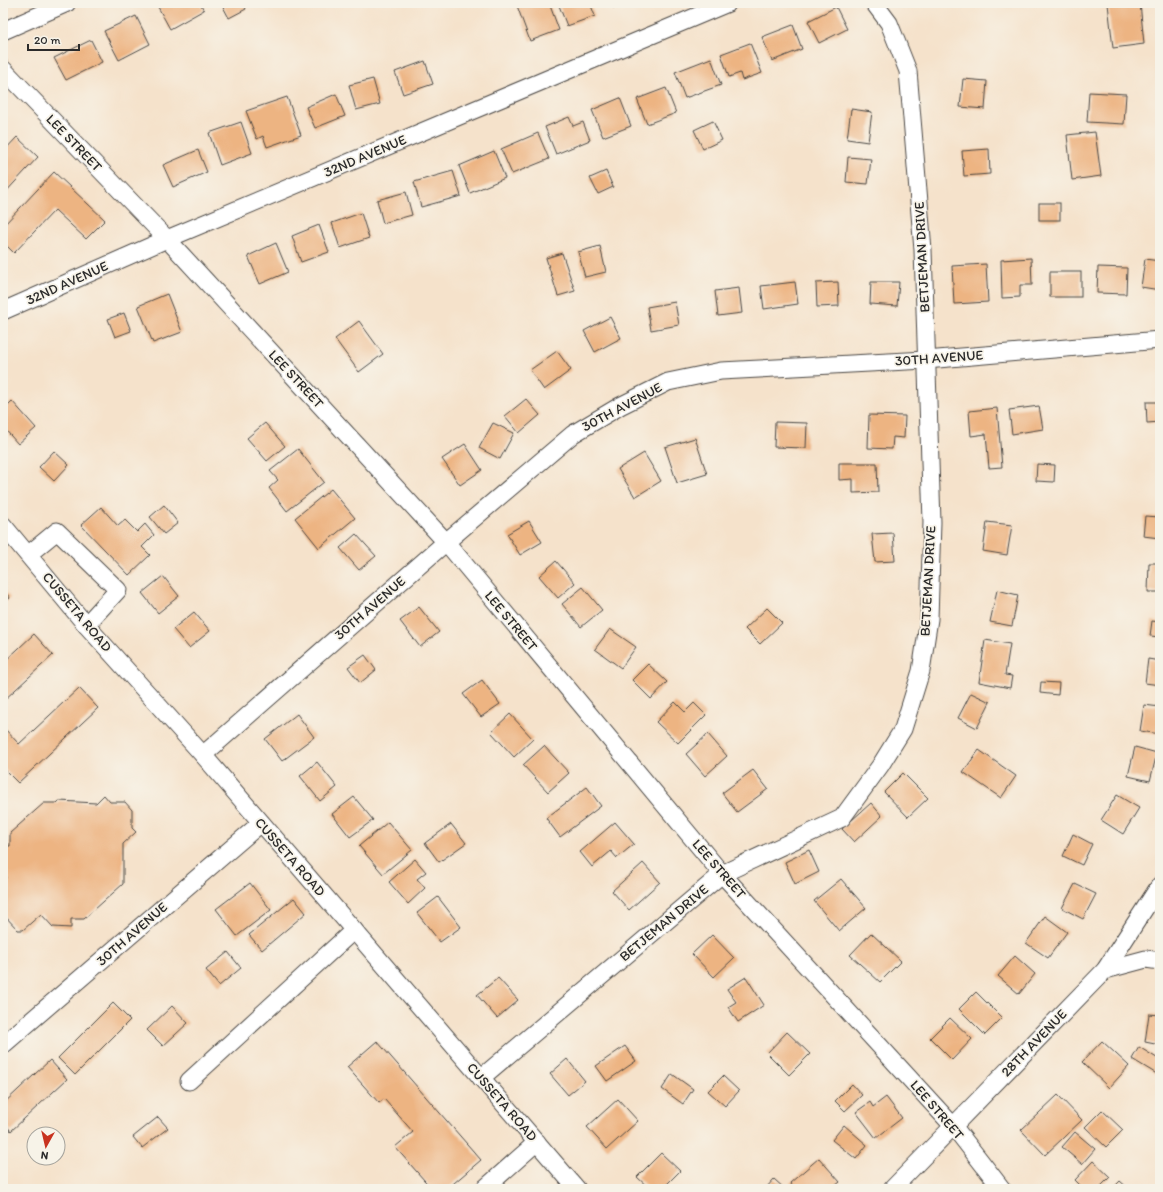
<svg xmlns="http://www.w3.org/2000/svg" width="1163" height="1192" viewBox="0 0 1163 1192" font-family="Itim,sans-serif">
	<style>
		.building { fill: #edb482 }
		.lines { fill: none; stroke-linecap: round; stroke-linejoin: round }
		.minor-casing { stroke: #494643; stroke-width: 19 }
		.minor { stroke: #fff; stroke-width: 17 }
		.labels { text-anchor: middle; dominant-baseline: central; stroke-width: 3.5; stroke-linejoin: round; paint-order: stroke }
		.street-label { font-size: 14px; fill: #2b2b2b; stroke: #f7f3e8 }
	</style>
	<rect width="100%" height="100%" fill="#f7f3e8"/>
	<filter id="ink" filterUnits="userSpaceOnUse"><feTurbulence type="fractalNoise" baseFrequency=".025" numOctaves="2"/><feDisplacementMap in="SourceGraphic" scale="8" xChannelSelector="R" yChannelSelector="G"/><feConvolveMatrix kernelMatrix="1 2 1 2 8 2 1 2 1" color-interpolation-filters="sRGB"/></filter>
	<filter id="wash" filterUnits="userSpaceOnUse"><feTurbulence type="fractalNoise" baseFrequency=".012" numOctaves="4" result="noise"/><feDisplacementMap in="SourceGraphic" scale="16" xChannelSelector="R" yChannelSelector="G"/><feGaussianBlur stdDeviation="0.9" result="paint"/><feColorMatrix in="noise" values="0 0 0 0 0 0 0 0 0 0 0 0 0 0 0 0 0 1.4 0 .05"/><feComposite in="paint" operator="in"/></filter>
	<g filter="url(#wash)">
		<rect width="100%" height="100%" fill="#f5e2cb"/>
		<g id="blocks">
			<g class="building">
				<polygon points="166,3 200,3 204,10 170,29 158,7"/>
				<polygon points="221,3 243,3 246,9 229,18"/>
				<polygon points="516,3 549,3 559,30 530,41"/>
				<polygon points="558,3 590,3 595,16 567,26"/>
				<polygon points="611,3 623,3 613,8"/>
				<polygon points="1120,3 1140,3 1144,44 1113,48 1108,4"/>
				<polygon points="836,7 847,29 819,43 808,21"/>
				<polygon points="136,16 150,44 119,60 104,31"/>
				<polygon points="793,25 802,49 772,61 762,37"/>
				<polygon points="91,40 102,62 66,80 54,58"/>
				<polygon points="750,43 762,73 742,80 740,73 729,77 721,54"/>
				<polygon points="711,58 721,85 685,98 675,72"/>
				<polygon points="425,61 433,84 403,94 395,72"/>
				<polygon points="373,79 380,104 356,110 349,85"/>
				<polygon points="963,79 987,81 985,109 960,107"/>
				<polygon points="666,88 676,113 647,124 637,99"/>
				<polygon points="1089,92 1126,94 1124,124 1087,122"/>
				<polygon points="336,94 345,116 315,128 306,107"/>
				<polygon points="287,97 301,135 267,147 263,136 257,139 246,111"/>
				<polygon points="620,98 631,126 603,137 592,110"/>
				<polygon points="851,109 872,112 868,142 847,139"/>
				<polygon points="569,117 573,126 583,122 590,140 556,154 545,127"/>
				<polygon points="713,121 722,140 703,149 694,130"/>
				<polygon points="241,122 252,153 220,165 209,133"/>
				<polygon points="1095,132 1101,176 1072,180 1067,135"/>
				<polygon points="538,133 549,159 512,174 501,149"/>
				<polygon points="17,137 38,157 3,195 3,152"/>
				<polygon points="989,149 990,174 964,176 962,151"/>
				<polygon points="198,150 207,172 173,187 163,165"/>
				<polygon points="494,151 505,178 470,193 459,166"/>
				<polygon points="848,157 871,159 868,184 846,182"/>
				<polygon points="453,171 461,196 421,207 414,182"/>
				<polygon points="606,171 613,187 598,194 590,178"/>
				<polygon points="54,172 105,220 86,239 55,210 14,253 3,242 3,226"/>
				<polygon points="406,192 412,215 383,223 377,200"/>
				<rect x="1039" y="203" width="21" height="17"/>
				<polygon points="361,213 369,238 340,248 332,223"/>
				<polygon points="319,225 329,252 301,262 292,236"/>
				<polygon points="276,243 288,272 260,284 248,256"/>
				<polygon points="600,246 606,272 585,277 578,252"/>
				<polygon points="562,253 575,291 558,296 546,258"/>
				<polygon points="1031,258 1032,285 1020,285 1020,297 1002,298 1001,260"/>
				<polygon points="1145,259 1160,261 1160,290 1141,287"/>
				<polygon points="986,264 988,302 954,304 952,266"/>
				<polygon points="1098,267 1127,268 1126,294 1097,293"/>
				<rect x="1050" y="272" width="31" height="25"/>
				<polygon points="795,282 798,304 764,309 761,286"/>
				<polygon points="838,282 839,306 817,307 816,283"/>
				<polygon points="871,282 899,282 897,306 870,304"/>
				<polygon points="739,288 742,313 718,316 715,291"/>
				<polygon points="167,294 182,332 153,343 138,306"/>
				<polygon points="675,302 679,325 651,330 647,307"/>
				<polygon points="124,313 131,331 115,337 108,319"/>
				<polygon points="610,317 621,338 595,352 584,331"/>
				<polygon points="359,321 383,354 359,372 335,339"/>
				<polygon points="557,351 571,370 544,390 530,370"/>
				<polygon points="526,399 540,415 519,433 505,416"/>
				<polygon points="12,401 36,428 18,444 3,427 3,410"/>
				<polygon points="1146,402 1160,402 1160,422 1147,423"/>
				<polygon points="1039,406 1043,429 1012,434 1009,410"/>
				<polygon points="997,408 1002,467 989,468 986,434 971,436 969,411"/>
				<polygon points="869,415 905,416 904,438 893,437 892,449 868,448"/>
				<polygon points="775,422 807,423 806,448 774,447"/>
				<polygon points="265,423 285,446 267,461 247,438"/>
				<polygon points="493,423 514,433 500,459 479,448"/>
				<polygon points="695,438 707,474 677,483 665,447"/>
				<polygon points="465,444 482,470 460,485 442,459"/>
				<polygon points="298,449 324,482 287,511 269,488 278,480 270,471"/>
				<polygon points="54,451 69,465 54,481 39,467"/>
				<polygon points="644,453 661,481 635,497 618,469"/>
				<polygon points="839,463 877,463 878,492 853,493 853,479 839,480"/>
				<polygon points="1037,464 1055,465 1054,482 1036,481"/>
				<polygon points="331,489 355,518 319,548 295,518"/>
				<polygon points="164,505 178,523 164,534 150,517"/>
				<polygon points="101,507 118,526 125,520 137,532 145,524 154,535 142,547 150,555 129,575 81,525"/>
				<polygon points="1145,516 1160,517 1160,538 1143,536"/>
				<polygon points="529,521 542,542 520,555 507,534"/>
				<polygon points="987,522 1012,525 1007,555 983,551"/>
				<polygon points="893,533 895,561 875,562 872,534"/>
				<polygon points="356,534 376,556 359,570 340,548"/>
				<polygon points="556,561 575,583 558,598 539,576"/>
				<polygon points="1149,563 1160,563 1160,592 1148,592"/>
				<polygon points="163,576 179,596 158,613 142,593"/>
				<polygon points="583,587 602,610 581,627 562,604"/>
				<polygon points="3,589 10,598 3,604"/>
				<polygon points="997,590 1018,595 1012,626 990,622"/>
				<polygon points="419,607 439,632 420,647 400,621"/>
				<polygon points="767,608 782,623 760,644 745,629"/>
				<polygon points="194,612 210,631 189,648 173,629"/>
				<polygon points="1152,621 1160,622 1160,637 1150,636"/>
				<polygon points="610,629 636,647 621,668 595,649"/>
				<polygon points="34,634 53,655 3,701 3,663"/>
				<polygon points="985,640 1010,644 1005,675 1012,676 1010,688 979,682"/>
				<polygon points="365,655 376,670 360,683 348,667"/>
				<polygon points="1148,659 1160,661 1160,685 1145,683"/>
				<polygon points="648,664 667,682 651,699 632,680"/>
				<polygon points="482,680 500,704 481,717 463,694"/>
				<polygon points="1041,682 1059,683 1058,695 1040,693"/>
				<polygon points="79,688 98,708 18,783 3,768 3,727 19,744"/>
				<polygon points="971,693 990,702 977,728 958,718"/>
				<polygon points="675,702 685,712 694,703 706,715 678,743 656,722"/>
				<polygon points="1144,705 1160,707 1160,734 1140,731"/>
				<polygon points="297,714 314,737 282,761 265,739"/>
				<polygon points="510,714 533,739 514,757 491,732"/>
				<polygon points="708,734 727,756 705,776 686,754"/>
				<polygon points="544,746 569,773 548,792 523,765"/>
				<polygon points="1135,747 1157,753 1150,781 1128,776"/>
				<polygon points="979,750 1016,776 1001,798 963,772"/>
				<polygon points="317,762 337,787 320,801 300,776"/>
				<polygon points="753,770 768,789 737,812 722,793"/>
				<polygon points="903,773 928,798 908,817 884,792"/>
				<polygon points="587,787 601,806 560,837 546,818"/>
				<polygon points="104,795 110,802 125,802 132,810 132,828 136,832 123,844 123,884 84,919 71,919 71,928 53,927 41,914 23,930 18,930 3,914 3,881 6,878 6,867 3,867 3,846 10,846 10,833 44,803 57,803 59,801 96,803"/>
				<polygon points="1117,795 1139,808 1123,834 1101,820"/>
				<polygon points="354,797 373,820 350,837 332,814"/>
				<polygon points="871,803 882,816 854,842 842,829"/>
				<polygon points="388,822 412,850 383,874 359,846"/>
				<polygon points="615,822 634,844 617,858 611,851 592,867 580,852"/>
				<polygon points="451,824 466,843 439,862 425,843"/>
				<polygon points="1073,834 1092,844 1082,865 1063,856"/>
				<polygon points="809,850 819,872 795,884 785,862"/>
				<polygon points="415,859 426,872 417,879 425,888 408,904 389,882"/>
				<polygon points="643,863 660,882 629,910 612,891"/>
				<polygon points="841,879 866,908 839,931 814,901"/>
				<polygon points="250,883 271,910 237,936 216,909"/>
				<polygon points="1075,884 1096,894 1083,919 1062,908"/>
				<polygon points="438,897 461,927 440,942 417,913"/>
				<polygon points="294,898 306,913 262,950 249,935"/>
				<polygon points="1045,916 1067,932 1048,958 1026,943"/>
				<polygon points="871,933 901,961 880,982 850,955"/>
				<polygon points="712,935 734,958 714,977 692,954"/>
				<polygon points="228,952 241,968 219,986 206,970"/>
				<polygon points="1015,956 1035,974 1019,994 998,976"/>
				<polygon points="746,977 764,1005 738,1022 728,1007 736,1002 727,989"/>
				<polygon points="498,978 518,1000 497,1018 477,995"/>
				<polygon points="976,992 1002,1018 985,1035 959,1009"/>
				<polygon points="113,1003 130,1020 75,1075 58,1058"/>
				<polygon points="172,1006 188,1023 163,1046 147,1030"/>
				<polygon points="1149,1014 1160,1015 1160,1045 1145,1042"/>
				<polygon points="950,1018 972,1039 952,1060 930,1038"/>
				<polygon points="787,1032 810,1054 789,1075 767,1053"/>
				<polygon points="377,1041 481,1160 447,1189 432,1189 395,1147 413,1132 384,1099 379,1103 347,1067"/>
				<polygon points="1102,1041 1129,1066 1109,1088 1082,1062"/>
				<polygon points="625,1046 636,1061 607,1081 596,1066"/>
				<polygon points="1139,1047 1160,1060 1160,1076 1132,1059"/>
				<polygon points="567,1059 585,1081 568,1095 550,1074"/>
				<polygon points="50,1060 67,1079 11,1131 3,1122 3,1104"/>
				<polygon points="672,1074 693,1089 683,1104 662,1089"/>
				<polygon points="723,1076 739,1091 725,1106 708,1091"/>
				<polygon points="852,1084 862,1095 845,1111 835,1101"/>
				<polygon points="1058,1095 1082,1120 1045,1155 1021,1130"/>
				<polygon points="886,1097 902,1118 876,1138 856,1112 870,1102 873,1107"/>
				<polygon points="618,1099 638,1121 607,1149 587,1127"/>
				<polygon points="1102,1110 1123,1130 1106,1147 1085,1127"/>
				<polygon points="158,1117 168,1128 142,1148 133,1137"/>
				<polygon points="844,1125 867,1145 856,1159 832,1140"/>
				<polygon points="1075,1132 1095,1149 1082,1164 1062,1147"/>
				<polygon points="661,1153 680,1171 662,1189 650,1189 637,1177"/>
				<polygon points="819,1158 840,1182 831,1189 795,1189 790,1183"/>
				<polygon points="1093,1161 1110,1177 1098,1189 1084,1189 1075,1180"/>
				<polygon points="774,1179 785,1189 765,1189"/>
				<polygon points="1120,1181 1129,1189 1112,1189"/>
			</g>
		</g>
	</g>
	<g filter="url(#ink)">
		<use href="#blocks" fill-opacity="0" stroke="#494643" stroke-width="1"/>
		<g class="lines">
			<g class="minor-casing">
				<g id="minor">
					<polyline points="3,31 67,3"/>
					<polyline points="3,69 167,239 446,542 722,874 954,1127 1002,1189"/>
					<polyline points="3,311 167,239 728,3"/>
					<polyline points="3,525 86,625 203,755 577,1189"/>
					<polyline points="29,554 57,531 118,590 86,625"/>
					<polyline points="203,755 446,542 573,434 620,406 668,382 721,371 926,360 1160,340"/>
					<polyline points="1105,970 1146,959 1160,961"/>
					<polyline points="3,1045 261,823"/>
					<polyline points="481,1078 722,874 842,818 880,766 903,729 921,671 929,619 932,522 923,250 908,71 889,23 874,3"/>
					<polyline points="189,1081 354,930"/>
					<polyline points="484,1189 537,1142"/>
					<polyline points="892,1189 1105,970 1160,885"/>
				</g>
			</g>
			<use href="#minor" class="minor"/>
		</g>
	</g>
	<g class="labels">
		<g class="street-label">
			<text transform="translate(74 143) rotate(46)">LEE STREET</text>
			<text transform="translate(365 156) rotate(-23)">32ND AVENUE</text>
			<text transform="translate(922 257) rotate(-93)">BETJEMAN DRIVE</text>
			<text transform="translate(67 283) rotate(-24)">32ND AVENUE</text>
			<text transform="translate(939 358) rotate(-4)">30TH AVENUE</text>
			<text transform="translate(296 379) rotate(47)">LEE STREET</text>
			<text transform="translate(622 407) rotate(-28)">30TH AVENUE</text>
			<text transform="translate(928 581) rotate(-87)">BETJEMAN DRIVE</text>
			<text transform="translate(370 608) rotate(-41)">30TH AVENUE</text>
			<text transform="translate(77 612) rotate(50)">CUSSETA ROAD</text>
			<text transform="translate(511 621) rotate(50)">LEE STREET</text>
			<text transform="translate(290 857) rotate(49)">CUSSETA ROAD</text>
			<text transform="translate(719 869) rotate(49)">LEE STREET</text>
			<text transform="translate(664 923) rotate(-40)">BETJEMAN DRIVE</text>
			<text transform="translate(132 934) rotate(-41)">30TH AVENUE</text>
			<text transform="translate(1034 1043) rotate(-46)">28TH AVENUE</text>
			<text transform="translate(502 1102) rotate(49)">CUSSETA ROAD</text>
			<text transform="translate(937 1110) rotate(49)">LEE STREET</text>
		</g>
	</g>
	<rect width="1163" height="1192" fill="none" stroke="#f7f3e8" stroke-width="16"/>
	<g transform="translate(46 1146) rotate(188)"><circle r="19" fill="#f7f3e8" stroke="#a5a39c"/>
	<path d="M0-3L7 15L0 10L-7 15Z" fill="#c8321e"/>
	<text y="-6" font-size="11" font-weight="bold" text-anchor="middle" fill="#2b2b2b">N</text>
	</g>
	<path d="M28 44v6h51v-6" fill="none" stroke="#2b2b2b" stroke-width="2"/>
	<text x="34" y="44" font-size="12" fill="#2b2b2b" stroke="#f7f3e8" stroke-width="3" paint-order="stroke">20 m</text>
</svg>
